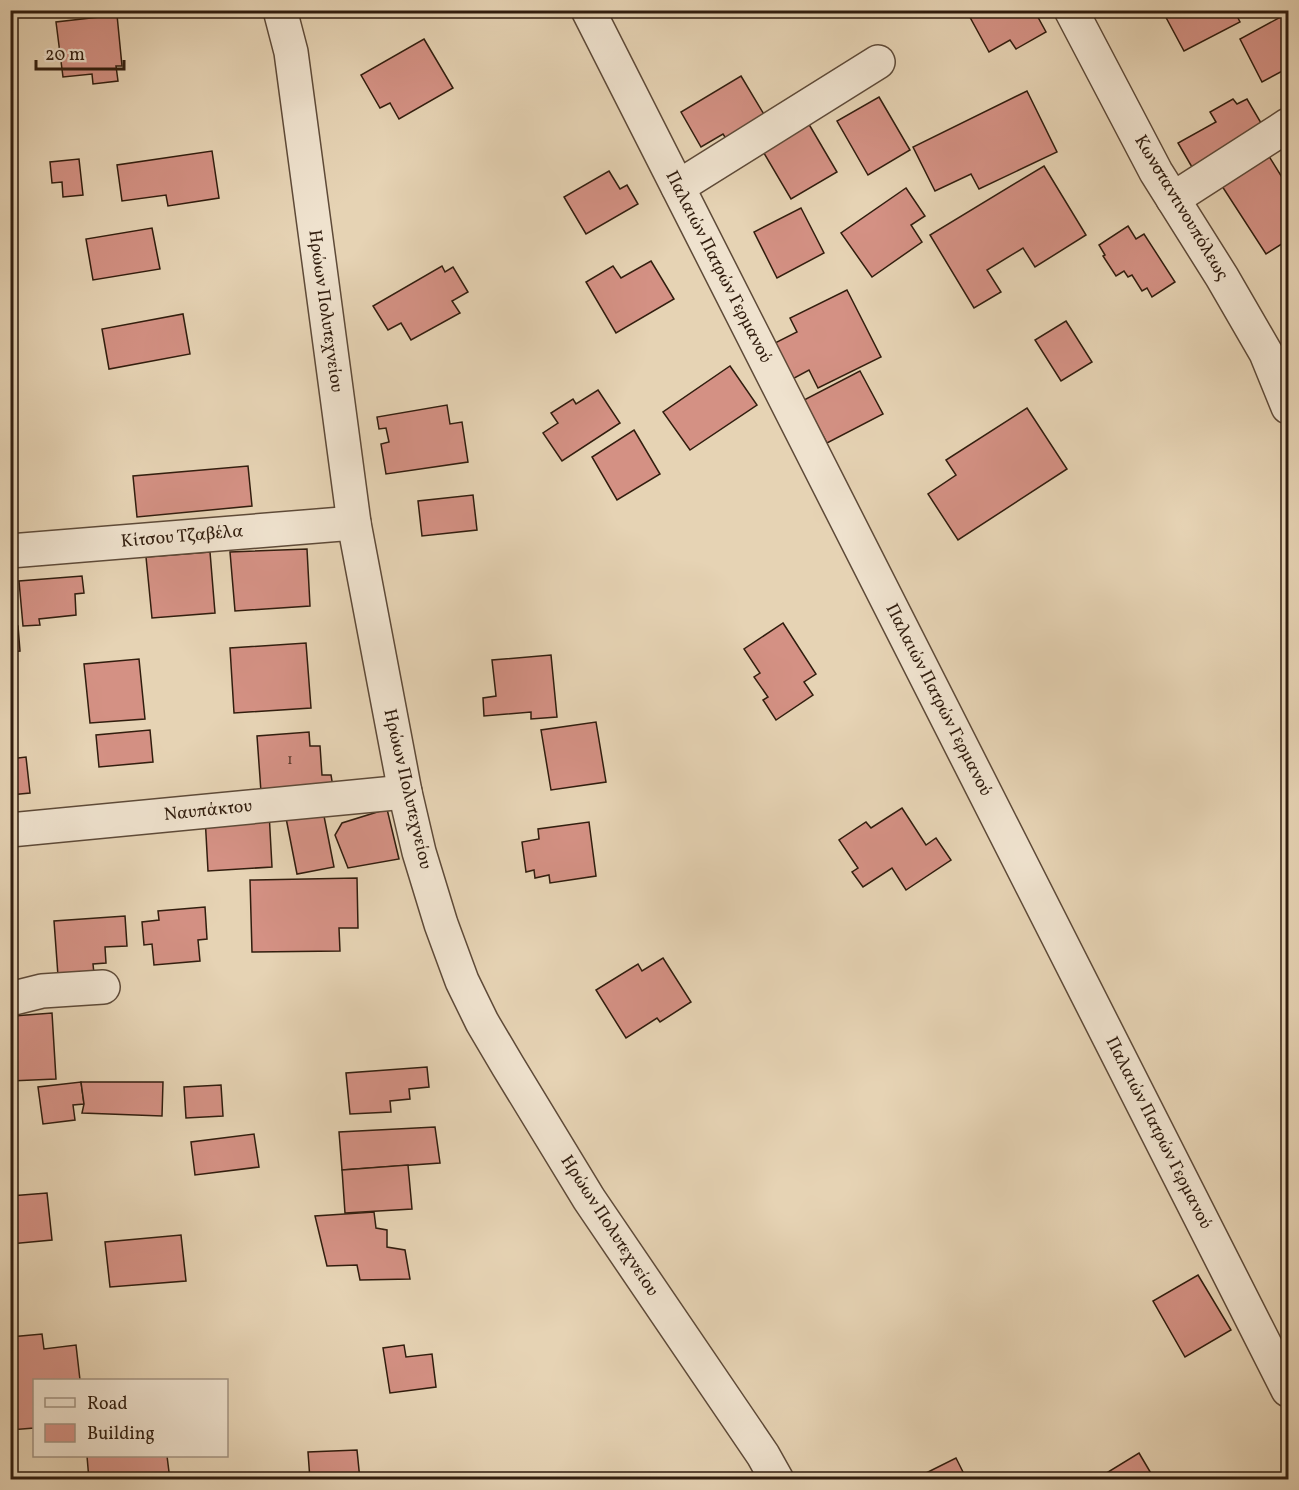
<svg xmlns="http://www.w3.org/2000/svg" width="1299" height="1490" viewBox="0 0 1299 1490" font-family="Vollkorn,serif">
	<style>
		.building { fill: #d49184; stroke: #311d0e; stroke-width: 1.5 }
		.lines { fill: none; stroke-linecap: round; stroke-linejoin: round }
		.street-casing { stroke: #5e4a38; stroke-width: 36 }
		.street { stroke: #efe2ce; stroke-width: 33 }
		.labels { text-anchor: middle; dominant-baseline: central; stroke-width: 5; stroke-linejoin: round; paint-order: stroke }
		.number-label { font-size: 15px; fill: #5a3a2c }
		.street-label { font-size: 18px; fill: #311d0e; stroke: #efe2ce }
	</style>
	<rect width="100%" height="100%" fill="#e6d3b4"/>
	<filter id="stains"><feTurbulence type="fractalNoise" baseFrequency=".00333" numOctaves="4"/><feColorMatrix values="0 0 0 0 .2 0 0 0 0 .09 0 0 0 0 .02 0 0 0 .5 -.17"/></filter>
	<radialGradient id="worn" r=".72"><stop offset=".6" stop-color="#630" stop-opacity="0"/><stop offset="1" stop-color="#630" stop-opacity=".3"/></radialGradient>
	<g class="building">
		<polygon points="966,10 1034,10 1046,32 1016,49 1010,40 989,52"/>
		<polygon points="1162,10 1234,10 1240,22 1184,51"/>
		<polygon points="1288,13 1288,68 1262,82 1240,39"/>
		<polygon points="117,15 122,66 116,66 118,81 93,84 92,74 63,77 56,22"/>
		<polygon points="424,39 453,88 399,119 390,103 380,108 361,75"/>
		<polygon points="741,76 765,116 727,140 723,134 701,147 681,112"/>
		<polygon points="1027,91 1057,152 979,189 971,174 935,191 913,147"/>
		<polygon points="879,97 910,150 868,175 837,121"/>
		<polygon points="1233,99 1237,104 1247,99 1264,128 1196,174 1178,143 1216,122 1210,112"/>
		<polygon points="807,121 837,172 791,199 761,148"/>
		<polygon points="212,151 219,198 168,206 166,195 122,201 117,165"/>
		<polygon points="1267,153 1288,187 1288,240 1266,254 1220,183"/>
		<polygon points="79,159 83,195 63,197 62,182 52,183 50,162"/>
		<polygon points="1044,166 1086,235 1035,267 1023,248 987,270 1001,292 974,308 930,235"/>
		<polygon points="609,171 620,189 627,185 638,204 586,234 564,197"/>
		<polygon points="10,187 15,187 17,222 10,223"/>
		<polygon points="906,188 925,216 911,225 922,242 872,277 841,233"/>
		<polygon points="801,208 824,253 777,278 754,232"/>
		<polygon points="1128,226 1136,239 1144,234 1175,282 1152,297 1147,288 1142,291 1132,275 1128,277 1124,271 1116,276 1103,256 1105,255 1099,245"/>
		<polygon points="152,228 160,269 93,280 86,239"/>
		<polygon points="651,261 674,299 616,333 586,282 613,266 621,278"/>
		<polygon points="442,266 445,272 453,267 468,292 452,301 460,313 411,340 401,323 388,330 373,306"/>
		<polygon points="847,290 881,357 818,388 809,370 787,382 769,346 797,332 790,318"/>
		<polygon points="183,314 190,354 109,369 102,329"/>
		<polygon points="1066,321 1092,362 1061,381 1035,340"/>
		<polygon points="730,366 757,405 690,450 663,412"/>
		<polygon points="860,371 883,414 827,443 804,400"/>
		<polygon points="598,390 620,423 562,461 543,433 558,423 551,413 573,399 576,404"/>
		<polygon points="447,405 450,424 462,422 468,462 386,474 381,444 389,442 386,428 379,429 377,417"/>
		<polygon points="1027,408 1067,469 958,540 928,494 956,475 946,460"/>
		<polygon points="634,430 660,474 617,500 592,457"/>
		<polygon points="248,466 252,506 137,517 133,476"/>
		<polygon points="473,495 477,530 422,536 418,501"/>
		<polygon points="307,549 310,606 235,611 230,552"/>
		<polygon points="210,552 215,613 152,618 146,557"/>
		<polygon points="82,576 84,593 75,594 76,615 39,619 40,625 23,626 19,581"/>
		<polygon points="783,623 816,674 804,682 813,695 776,720 763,700 768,697 754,677 760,673 744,649"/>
		<polygon points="10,626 18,626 20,651 10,652"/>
		<polygon points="306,643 311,708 234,713 230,648"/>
		<polygon points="551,655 557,717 531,719 531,712 484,716 483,698 496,696 492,660"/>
		<polygon points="139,659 145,719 90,723 84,664"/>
		<polygon points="596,722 606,782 551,790 541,730"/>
		<polygon points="150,730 153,762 99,767 96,735"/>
		<polygon points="309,732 310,746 320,746 322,775 331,775 333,787 261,792 257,736"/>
		<polygon points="26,757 30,793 10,795 10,759"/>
		<polygon points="902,808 926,845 936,838 951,860 906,890 892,868 863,887 852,872 858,868 839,840 866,822 871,828"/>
		<polygon points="387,809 399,859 348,868 335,835 342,823"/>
		<polygon points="323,811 334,867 297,874 286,818"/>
		<polygon points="269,812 272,867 208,871 205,816"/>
		<polygon points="589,822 596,876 550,883 549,875 535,878 534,870 526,872 522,842 539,839 538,829"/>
		<polygon points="357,878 358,928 339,928 340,951 252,952 250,880"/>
		<polygon points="205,907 207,939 198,940 200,961 154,965 152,944 144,945 142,922 159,920 158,911"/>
		<polygon points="125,916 127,946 105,947 106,963 93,964 94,974 58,976 54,921"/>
		<polygon points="663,958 691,1002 660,1022 657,1018 626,1038 596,990 638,964 642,971"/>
		<polygon points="52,1013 56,1079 10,1081 10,1026 15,1026 14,1016"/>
		<polygon points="427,1067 429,1087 409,1089 410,1099 390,1101 391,1112 350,1114 346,1073"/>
		<polygon points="81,1082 84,1104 73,1105 75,1120 43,1124 38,1087"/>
		<polygon points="81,1082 163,1082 162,1116 82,1113 84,1104"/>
		<polygon points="221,1085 223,1116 186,1118 184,1087"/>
		<polygon points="435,1127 440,1163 342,1170 339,1132"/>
		<polygon points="254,1134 259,1167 195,1175 191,1142"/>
		<polygon points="408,1165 412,1209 345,1213 342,1170"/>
		<polygon points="47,1193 52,1240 10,1244 10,1196"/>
		<polygon points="374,1212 376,1228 387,1230 387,1247 405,1250 410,1279 360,1280 357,1265 327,1266 315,1216"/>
		<polygon points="181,1235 186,1281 110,1287 105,1242"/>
		<polygon points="1198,1275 1231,1330 1185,1357 1153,1301"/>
		<polygon points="42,1334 44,1349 76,1345 80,1380 34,1380 34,1428 10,1430 10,1337"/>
		<polygon points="404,1345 406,1357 432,1354 436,1387 390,1393 383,1348"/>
		<polygon points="357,1450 360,1480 310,1480 308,1452"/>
		<polygon points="1139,1453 1155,1480 1095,1480"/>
		<polygon points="87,1456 167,1456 170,1480 89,1480"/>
		<polygon points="956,1458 967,1480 912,1480"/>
	</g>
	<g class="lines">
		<g class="street-casing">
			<g id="street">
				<polyline points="280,10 291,52 354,523 405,792 419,852 441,924 462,981 482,1022 508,1066 589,1199 763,1455 777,1480"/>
				<polyline points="588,10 1288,1390"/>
				<polyline points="1071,10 1156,172 1222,277 1266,353 1288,407"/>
				<polyline points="678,187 878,62"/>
				<polyline points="1173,199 1288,125"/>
				<polyline points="10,551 354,523"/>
				<polyline points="10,830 405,792"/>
				<polyline points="10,999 42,991 103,987"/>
			</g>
		</g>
		<use href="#street" class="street"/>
	</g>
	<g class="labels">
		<g class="number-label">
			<text x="290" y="760">1</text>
		</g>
		<g class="street-label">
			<text transform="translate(1181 208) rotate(59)">Κωνσταντινουπόλεως</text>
			<text transform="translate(718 267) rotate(63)">Παλαιών Πατρών Γερμανού</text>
			<text transform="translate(325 311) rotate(82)">Ηρώων Πολυτεχνείου</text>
			<text transform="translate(182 537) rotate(-5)">Κίτσου Τζαβέλα</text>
			<text transform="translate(938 700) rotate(63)">Παλαιών Πατρών Γερμανού</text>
			<text transform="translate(407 789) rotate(77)">Ηρώων Πολυτεχνείου</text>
			<text transform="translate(208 811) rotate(-6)">Ναυπάκτου</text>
			<text transform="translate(1158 1133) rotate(63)">Παλαιών Πατρών Γερμανού</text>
			<text transform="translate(609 1226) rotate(57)">Ηρώων Πολυτεχνείου</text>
		</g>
	</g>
	<rect width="1299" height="1490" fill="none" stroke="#e6d3b4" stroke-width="36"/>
	<rect x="12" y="12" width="1275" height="1466" fill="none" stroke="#311d0e" stroke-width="3"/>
	<rect x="18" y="18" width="1263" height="1454" fill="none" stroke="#311d0e" stroke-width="1.5"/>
	<rect x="33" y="1379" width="195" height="78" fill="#efe2ce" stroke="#a39381" stroke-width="1.5"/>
	<rect x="45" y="1398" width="30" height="9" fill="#efe2ce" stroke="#a39381" stroke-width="1.5"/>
	<text x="87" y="1409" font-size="18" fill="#311d0e">Road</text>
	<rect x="45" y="1424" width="30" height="18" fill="#d49184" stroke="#a39381" stroke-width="1.5"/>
	<text x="87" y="1439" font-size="18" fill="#311d0e">Building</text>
	<path d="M36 60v9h88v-9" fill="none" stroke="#311d0e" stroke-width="3"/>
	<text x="45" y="60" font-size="18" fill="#311d0e" stroke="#efe2ce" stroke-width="4.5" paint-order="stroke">20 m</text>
	<rect width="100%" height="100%" filter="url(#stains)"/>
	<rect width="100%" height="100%" fill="url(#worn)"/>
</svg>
